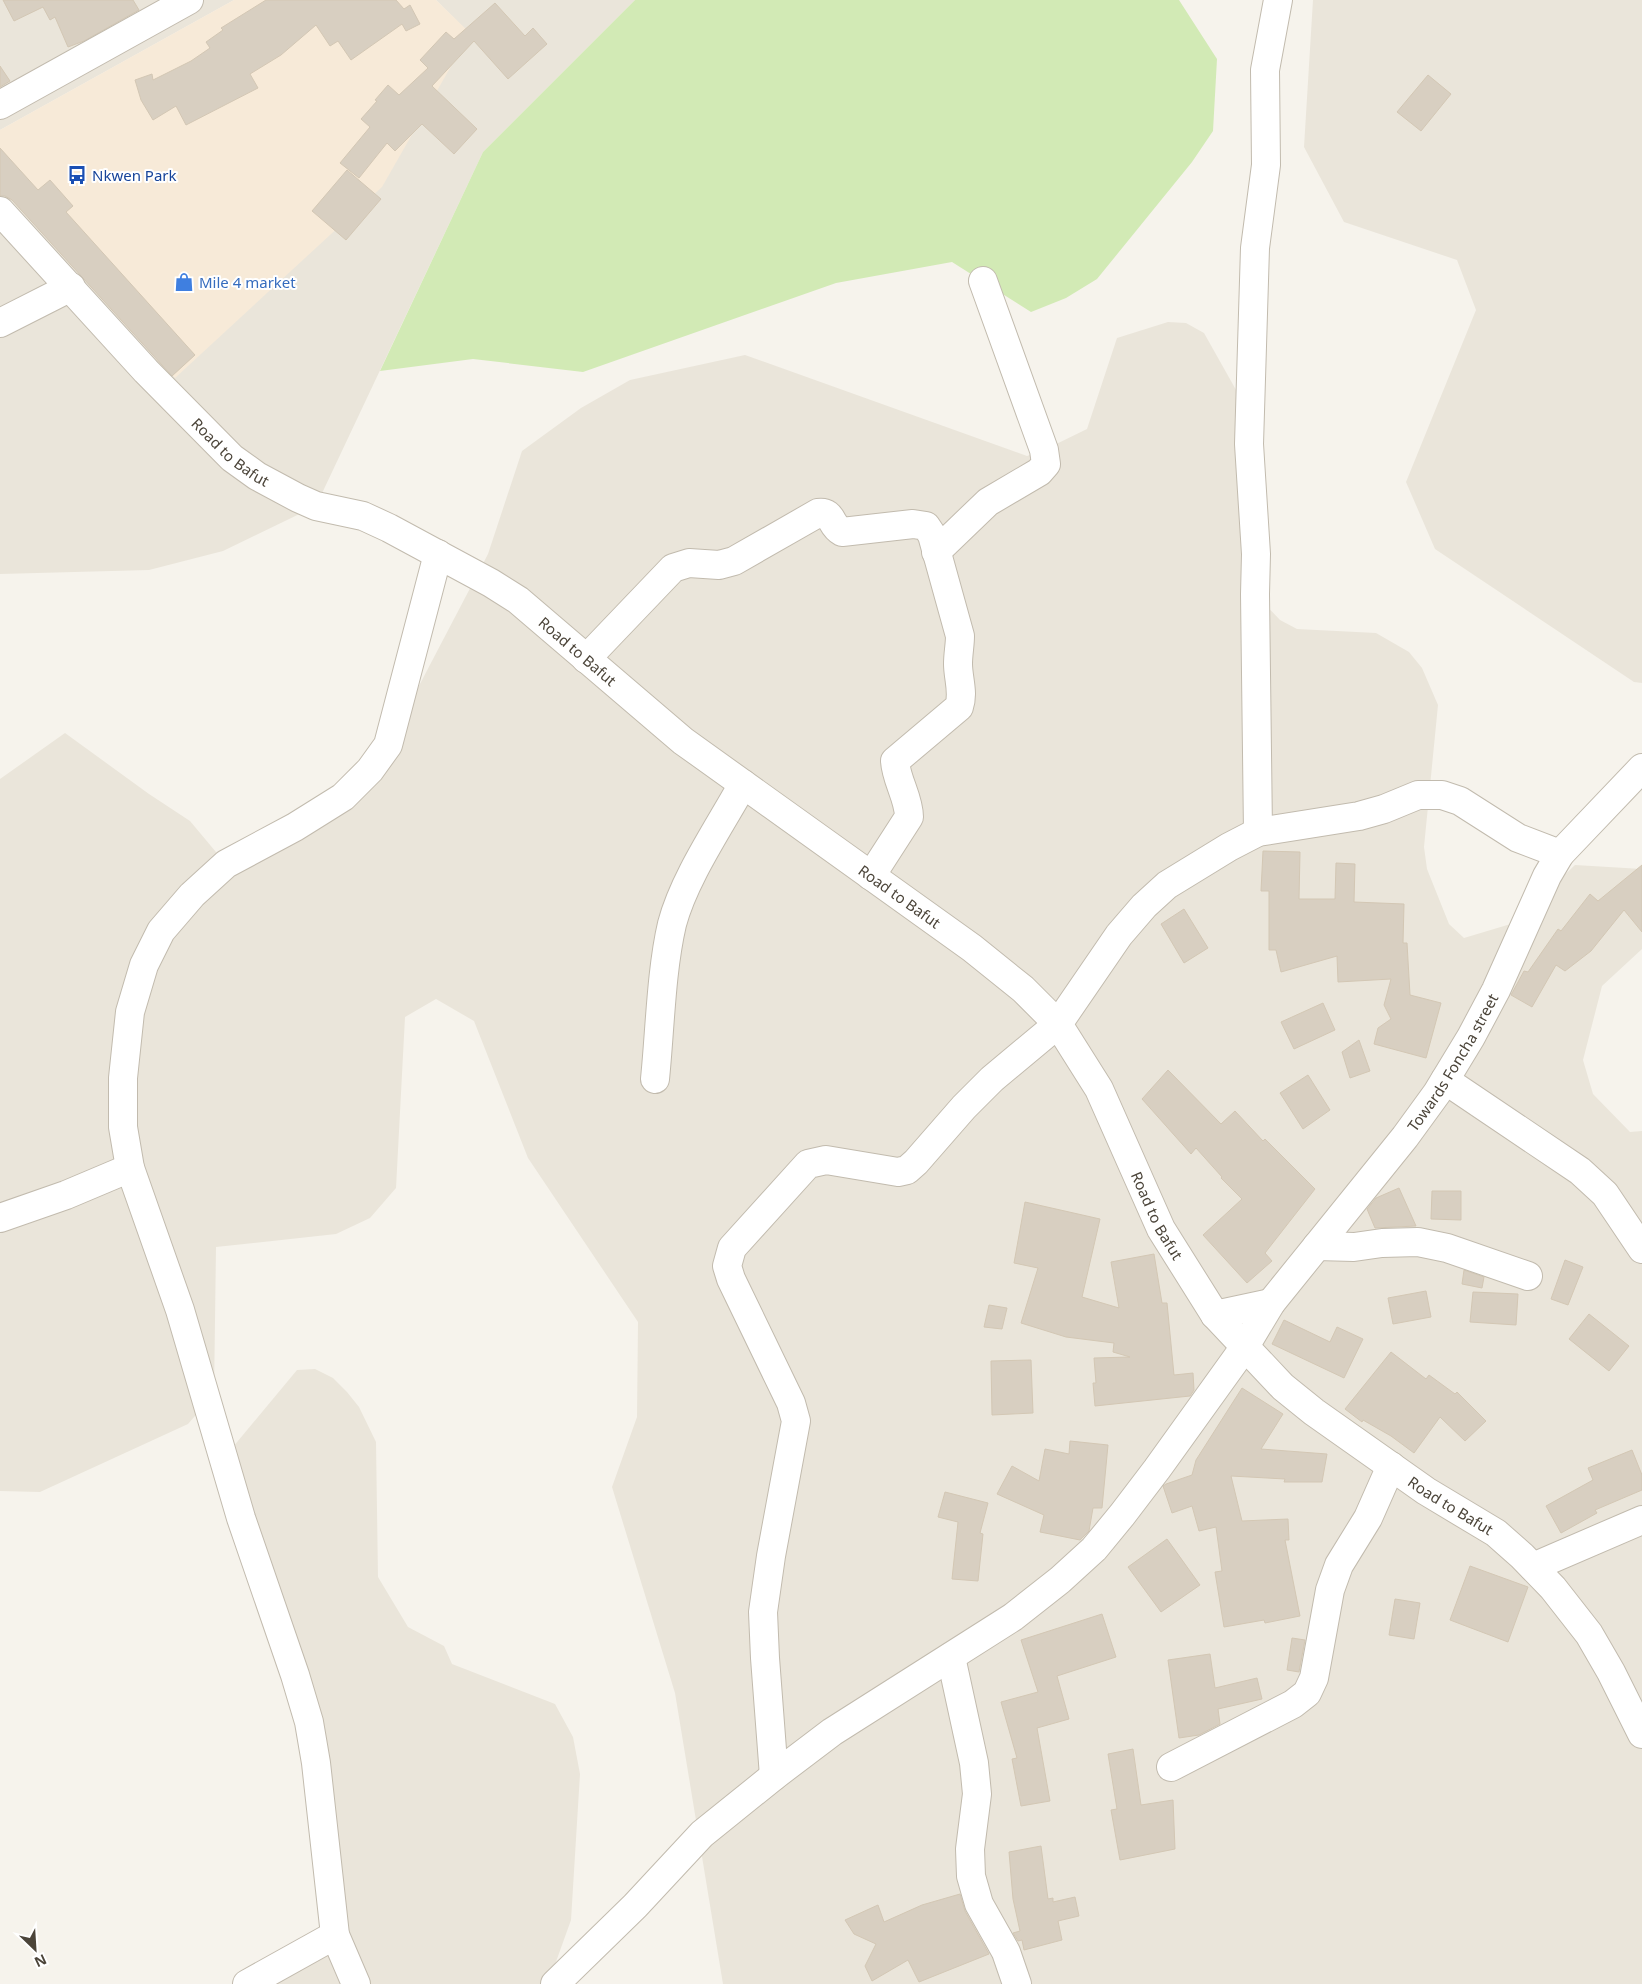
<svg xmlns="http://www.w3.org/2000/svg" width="1642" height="1984" viewBox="0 0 1642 1984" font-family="'Noto Sans',sans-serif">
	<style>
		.residential { fill: #eae5da }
		.commercial { fill: #f7ead8 }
		.green { fill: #d2eab5 }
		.building { fill: #d8cfc1; stroke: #d3c7b4 }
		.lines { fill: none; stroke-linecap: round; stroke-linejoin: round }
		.minor-casing { stroke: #c2bbae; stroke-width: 30 }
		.minor { stroke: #fff; stroke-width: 28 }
		.labels { text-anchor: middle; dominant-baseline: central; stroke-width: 4; stroke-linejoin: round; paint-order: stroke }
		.transit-label { font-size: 15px; fill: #164399; stroke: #fff; text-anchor: start }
		.shop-label { font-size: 15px; fill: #366cbe; stroke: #fff; text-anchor: start }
		.street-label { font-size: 15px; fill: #4b4439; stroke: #fff }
	</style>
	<rect width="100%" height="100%" fill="#f6f3ec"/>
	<g class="residential">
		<polygon points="0,0 234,0 0,130"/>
		<polygon points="436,0 635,0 483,152 316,506 223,551 149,570 0,574 0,183 470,34"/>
		<polygon points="1313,0 1642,0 1642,683 1634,682 1435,549 1406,482 1476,310 1457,260 1344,222 1304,147"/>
		<polygon points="1168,322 1186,323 1204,333 1249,413 1255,594 1280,620 1297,629 1376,633 1409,652 1422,668 1438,705 1424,847 1427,869 1449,924 1464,938 1514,923 1575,865 1642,869 1642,949 1602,986 1583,1060 1593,1094 1630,1132 1642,1131 1642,1984 723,1984 675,1693 612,1487 637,1417 638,1322 528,1158 474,1021 436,999 405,1017 396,1188 370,1218 336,1234 216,1247 214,1394 188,1424 40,1492 0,1491 0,779 65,733 149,794 190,821 226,864 295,827 388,745 488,554 522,451 581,408 630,380 745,355 1027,456 1044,450 1087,429 1117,338"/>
		<polygon points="315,1369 333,1378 347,1392 359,1407 376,1442 378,1577 408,1627 444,1646 452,1664 555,1704 573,1737 580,1774 571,1920 548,1984 247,1984 334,1934 316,1763 223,1459 297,1370"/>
	</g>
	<polygon class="commercial" points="234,0 436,0 470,33 382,187 175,378 0,183 0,130"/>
	<polygon class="green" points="635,0 1179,0 1217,59 1213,131 1192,162 1097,279 1066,298 1031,312 952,262 836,283 583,372 473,359 380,371 483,152"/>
	<g class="building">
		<polygon points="3,0 133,0 139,10 84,41 68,47 55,17 50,20 43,7 14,21"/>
		<polygon points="266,0 396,0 404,9 410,5 420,24 406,31 402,24 351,60 338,41 330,46 316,25 281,55 250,74 258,88 186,125 176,106 153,120 141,100 135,80 152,74 153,80 191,61 210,48 206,42 223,30 221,28"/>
		<polygon points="495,3 525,36 533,28 547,44 508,79 474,41 432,86 477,129 454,154 422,124 395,151 387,143 359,178 340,163 370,127 361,119 377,101 375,100 388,85 399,95 428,68 420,60 446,32 454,39"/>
		<polygon points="0,66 10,81 0,87"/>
		<polygon points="1428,75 1451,94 1421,131 1397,112"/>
		<polygon points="0,148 38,190 50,180 73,206 66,212 195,355 172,376 12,200 5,196 0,196"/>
		<polygon points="347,170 381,199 346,240 312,211"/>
		<polygon points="1263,851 1300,852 1299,899 1335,899 1336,863 1355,864 1354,902 1404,904 1403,943 1407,943 1410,995 1441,1003 1426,1058 1374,1044 1378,1028 1391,1019 1384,1005 1391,979 1338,982 1337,956 1281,972 1276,950 1269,950 1269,891 1261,891"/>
		<polygon points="1642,865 1642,932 1624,910 1591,951 1565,971 1556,965 1532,1007 1511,995 1524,971 1528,972 1558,929 1561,931 1590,894 1598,901"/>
		<polygon points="1184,909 1208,948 1184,963 1161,924"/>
		<polygon points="1323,1003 1335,1030 1294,1049 1281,1022"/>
		<polygon points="1359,1040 1370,1071 1350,1078 1342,1052"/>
		<polygon points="1168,1070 1221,1124 1235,1111 1263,1141 1265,1139 1315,1189 1265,1253 1272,1261 1247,1283 1203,1235 1242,1199 1221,1178 1222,1177 1196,1148 1191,1154 1142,1099"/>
		<polygon points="1308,1075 1330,1110 1303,1129 1280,1093"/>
		<polygon points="1399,1188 1416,1226 1375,1228 1367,1209 1376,1198"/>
		<polygon points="1432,1191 1461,1191 1461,1220 1431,1219"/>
		<polygon points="1025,1202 1100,1219 1082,1297 1119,1308 1111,1262 1154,1254 1162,1303 1167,1303 1174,1375 1193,1373 1194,1390 1190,1396 1095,1406 1093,1383 1096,1383 1094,1358 1130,1357 1113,1352 1114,1343 1066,1337 1021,1323 1038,1268 1014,1263"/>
		<polygon points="1565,1260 1583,1267 1568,1305 1551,1299"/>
		<polygon points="1464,1270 1484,1277 1482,1288 1462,1284"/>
		<polygon points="1426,1291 1431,1317 1393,1324 1388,1298"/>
		<polygon points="1473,1292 1518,1294 1516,1325 1470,1322"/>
		<polygon points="989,1305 1007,1308 1002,1329 984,1327"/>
		<polygon points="1589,1314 1629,1346 1609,1371 1569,1339"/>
		<polygon points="1284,1320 1330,1342 1337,1327 1363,1339 1344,1378 1272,1344"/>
		<polygon points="1391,1352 1426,1379 1429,1375 1455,1394 1457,1392 1486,1421 1465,1441 1440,1417 1414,1453 1391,1436 1363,1420 1362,1422 1345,1409"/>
		<polygon points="1031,1360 1033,1413 992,1415 991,1361"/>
		<polygon points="1242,1388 1283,1414 1261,1449 1327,1454 1322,1482 1284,1482 1285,1479 1231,1476 1242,1521 1288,1519 1289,1540 1285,1540 1300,1616 1265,1623 1264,1620 1224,1627 1215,1572 1222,1571 1216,1527 1199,1531 1192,1506 1172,1513 1163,1486 1166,1484 1192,1475 1196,1460"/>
		<polygon points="1070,1441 1108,1445 1102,1508 1093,1508 1089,1531 1080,1540 1040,1532 1044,1515 997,1494 1012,1466 1039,1481 1045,1449 1069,1454"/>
		<polygon points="1632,1450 1642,1475 1642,1490 1595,1510 1597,1513 1561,1533 1546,1506 1593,1480 1588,1468"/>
		<polygon points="945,1492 988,1503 980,1533 983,1534 978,1581 952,1579 958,1522 938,1517"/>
		<polygon points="1167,1539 1200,1585 1161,1612 1128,1567"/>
		<polygon points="1470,1566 1528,1587 1508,1642 1450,1620"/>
		<polygon points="1395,1599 1420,1603 1414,1639 1389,1635"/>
		<polygon points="1102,1614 1116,1657 1057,1676 1069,1719 1037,1728 1050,1801 1021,1806 1012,1759 1017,1758 1001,1702 1038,1692 1021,1640"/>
		<polygon points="1292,1638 1305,1640 1299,1672 1287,1670"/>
		<polygon points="1210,1654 1215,1688 1257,1678 1262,1699 1218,1709 1220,1724 1199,1735 1179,1738 1168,1660"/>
		<polygon points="1133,1749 1141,1805 1173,1800 1175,1849 1120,1860 1111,1810 1117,1809 1108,1754"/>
		<polygon points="1041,1846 1048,1899 1053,1898 1053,1902 1075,1897 1079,1916 1058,1921 1062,1940 1024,1950 1022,1940 1018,1941 1013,1933 1020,1931 1013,1899 1009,1852"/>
		<polygon points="960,1894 965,1911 989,1954 919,1982 908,1960 872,1981 865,1966 876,1944 854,1934 845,1920 878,1905 884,1922 922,1905"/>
	</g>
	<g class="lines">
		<g class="minor-casing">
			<g id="minor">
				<polyline points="0,105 189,0"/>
				<path id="s1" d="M0 211 146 371 232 458 257 476 298 498 316 506 363 516 389 528 491 583 518 600 683 741 972 948 1023 989 1058 1024 1099 1089 1161 1229 1215 1315 1283 1387 1314 1412 1426 1491 1496 1533 1522 1556 1553 1588 1589 1634 1611 1672 1642 1734"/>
				<polyline points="0,323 71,287"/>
				<polyline points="936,552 988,502 1039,472 1046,464 1044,450 983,281"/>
				<path d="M586 659 673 568 689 563 719 565 734 561 818 513C834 511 829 525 842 532L913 524 926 526 932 535 960 636C960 645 958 654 958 664 958 678 964 693 959 707L895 761C896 780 909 798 909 817L871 876"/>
				<polyline points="1258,832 1255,594 1256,554 1249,444 1255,248 1266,165 1265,70 1278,0"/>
				<path d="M655 1079C660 1030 661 971 672 924 684 878 720 826 743 784"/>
				<polyline points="1445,1080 1580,1171 1605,1194 1642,1249"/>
				<polyline points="0,1218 66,1195 130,1168"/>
				<polyline points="1317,1246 1354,1247 1382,1243 1418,1242 1447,1248 1528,1276"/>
				<polyline points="1215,1315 1271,1303"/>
				<polyline points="1533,1567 1642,1520"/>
				<polyline points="951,1657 974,1763 977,1794 970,1849 971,1876 979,1904 1006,1952 1017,1984"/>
				<polyline points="1171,1767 1293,1704 1307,1693 1314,1678 1330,1590 1339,1565 1368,1518 1391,1466"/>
				<polyline points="774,1776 765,1658 763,1612 771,1556 796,1421 791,1403 731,1279 727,1266 732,1248 808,1164 826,1160 898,1172 907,1170 916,1162 964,1107 992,1079 1058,1024 1119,935 1144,906 1167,885 1229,847 1258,832 1359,816 1384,809 1418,795 1442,795 1460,801 1518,838 1560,854"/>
				<polyline points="247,1984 335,1935"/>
				<polyline points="356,1984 335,1935 316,1763 309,1722 295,1675 241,1518 180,1310 130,1168 123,1127 123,1078 130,1012 144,965 161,931 192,895 226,864 295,827 343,797 370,770 388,745 438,554"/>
				<path id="s2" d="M555 1984 635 1906 702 1834 774 1776 832 1732 1013 1617 1060 1580 1094 1549 1122 1515 1157 1469 1244 1348 1271 1303 1405 1137 1437 1093 1471 1037 1496 990 1547 876 1560 854 1642 768"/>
			</g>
		</g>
		<use href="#minor" class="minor"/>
	</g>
	<defs>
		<g id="bus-bare" transform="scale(1.5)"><path d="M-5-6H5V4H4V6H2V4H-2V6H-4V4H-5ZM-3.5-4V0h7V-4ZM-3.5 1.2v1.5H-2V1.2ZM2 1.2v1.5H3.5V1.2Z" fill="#1a4fb4" stroke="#fff" stroke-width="2.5" paint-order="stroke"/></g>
		<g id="shop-bare" transform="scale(1.5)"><path d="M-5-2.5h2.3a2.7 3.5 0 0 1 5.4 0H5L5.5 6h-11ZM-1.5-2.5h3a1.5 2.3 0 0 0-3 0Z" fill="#3f7fe0" stroke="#fff" stroke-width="2.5" paint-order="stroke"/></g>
	</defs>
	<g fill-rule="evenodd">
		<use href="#bus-bare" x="77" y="175"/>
		<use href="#shop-bare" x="184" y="282"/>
	</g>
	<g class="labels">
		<g class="transit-label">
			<text x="92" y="175">Nkwen Park</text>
		</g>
		<g class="shop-label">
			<text x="199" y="282">Mile 4 market</text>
		</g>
		<g class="street-label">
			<text stroke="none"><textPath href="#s1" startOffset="334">Road to Bafut</textPath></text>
			<text stroke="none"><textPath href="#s1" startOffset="739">Road to Bafut</textPath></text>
			<text stroke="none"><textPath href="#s1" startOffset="1144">Road to Bafut</textPath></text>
			<text stroke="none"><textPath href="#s2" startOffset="1301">Towards Foncha street</textPath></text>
			<text stroke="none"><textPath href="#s1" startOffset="1564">Road to Bafut</textPath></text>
			<text stroke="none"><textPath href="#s1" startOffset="1984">Road to Bafut</textPath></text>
		</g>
	</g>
	<g transform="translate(35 1949) rotate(155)" stroke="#ffffff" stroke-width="4" paint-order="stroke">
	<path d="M0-4L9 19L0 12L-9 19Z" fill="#4b4439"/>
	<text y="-8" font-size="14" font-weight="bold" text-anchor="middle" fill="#4b4439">N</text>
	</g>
</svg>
